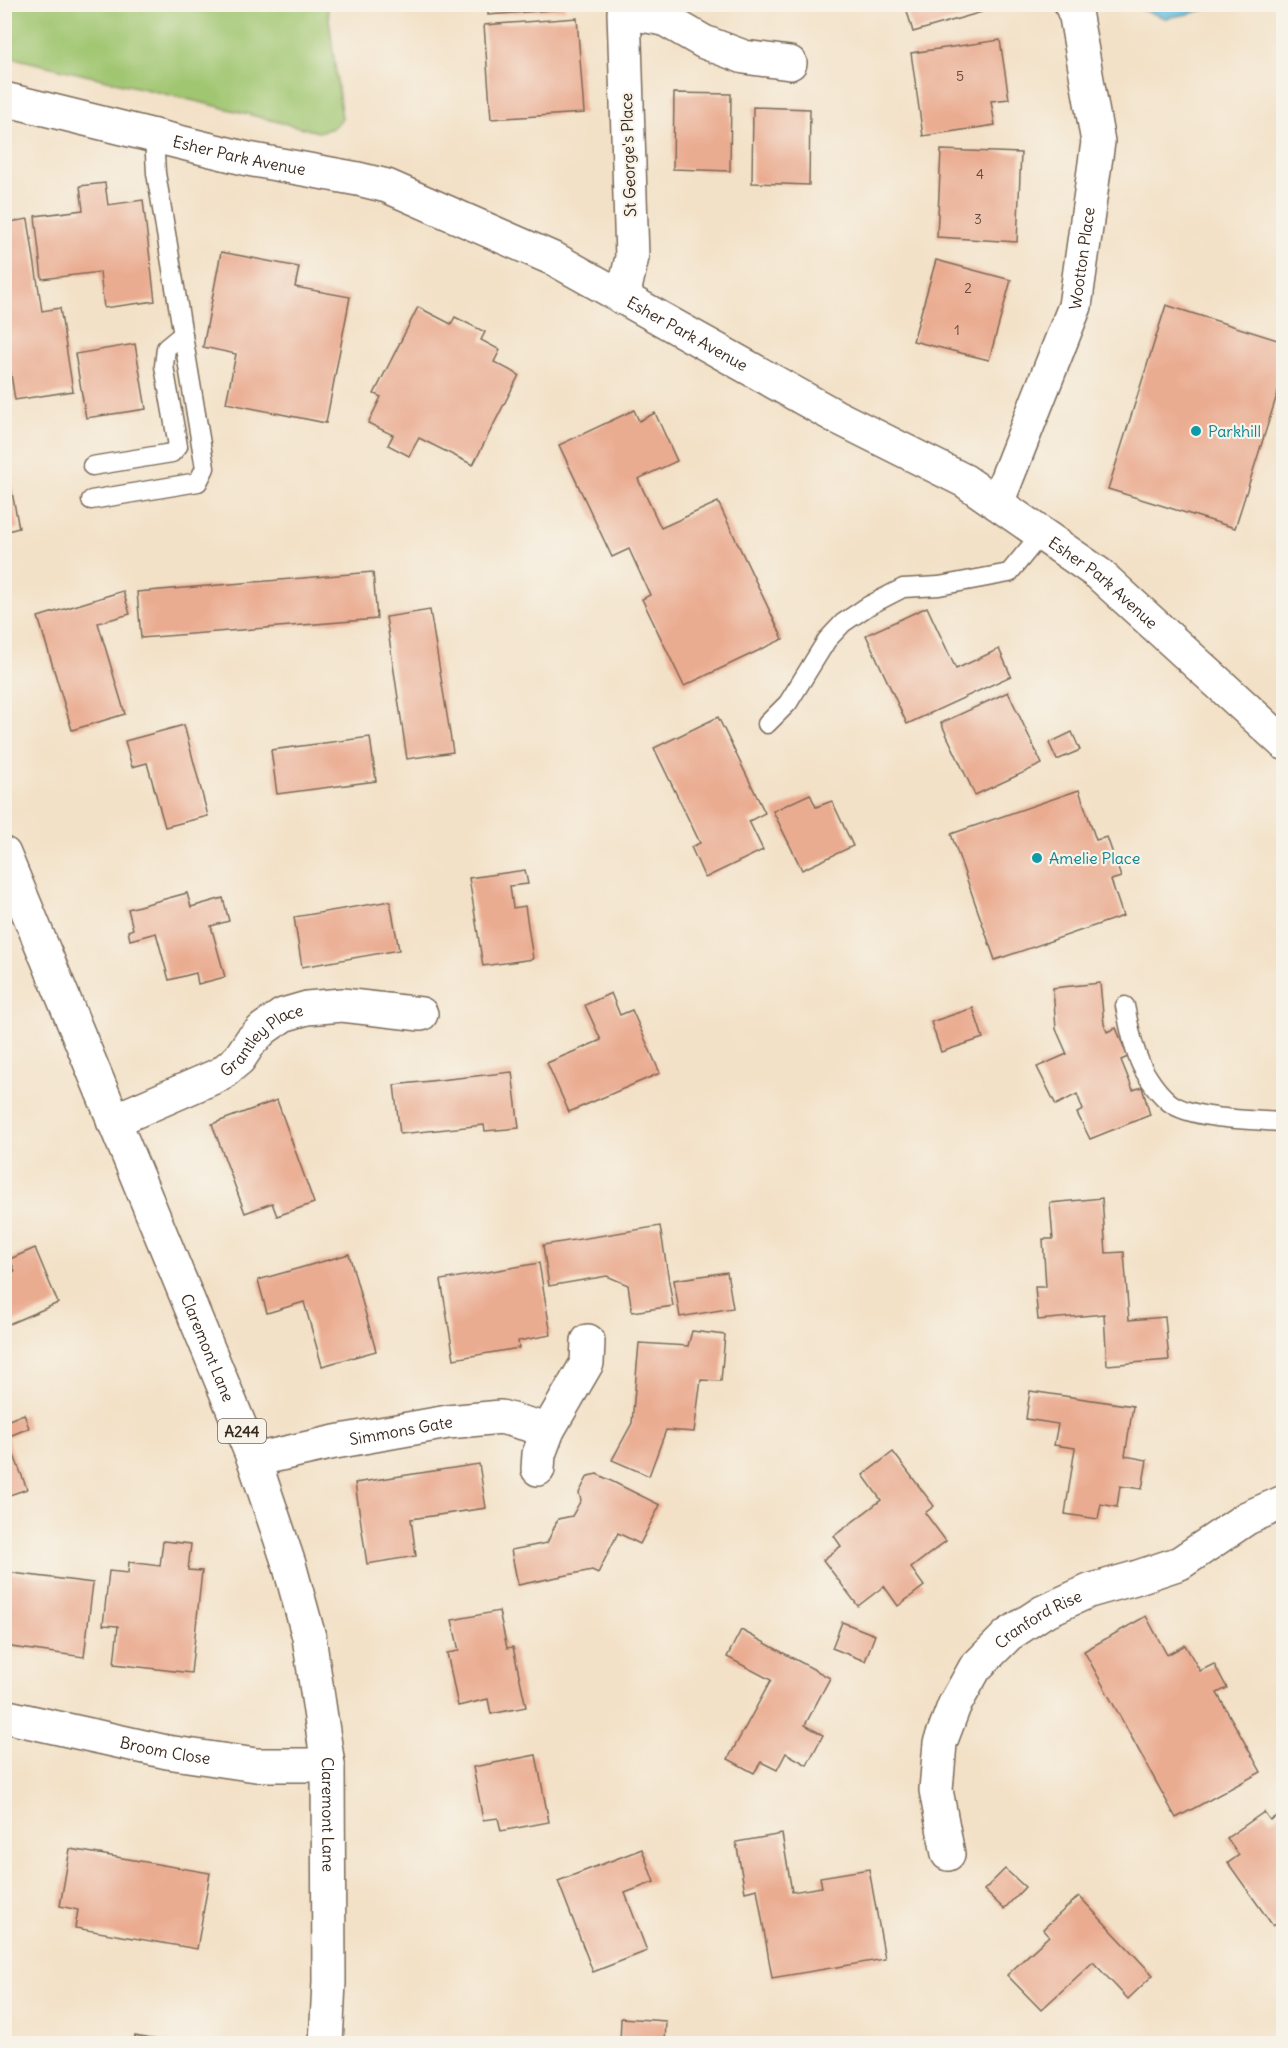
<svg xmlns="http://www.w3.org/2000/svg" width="1288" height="2048" viewBox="0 0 1288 2048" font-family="Delius,sans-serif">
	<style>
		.green { fill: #a0c671; stroke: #6e7848; stroke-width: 1.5 }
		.water { fill: #61bbde; stroke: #4e727e; stroke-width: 1.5 }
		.building { fill: #eaac91 }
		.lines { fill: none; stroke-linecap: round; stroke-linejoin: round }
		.service-casing { stroke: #7b6a59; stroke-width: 21 }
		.minor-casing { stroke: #7b6a59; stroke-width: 36 }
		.primary-casing { stroke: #7b6a59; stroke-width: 36 }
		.service { stroke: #fff; stroke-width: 18 }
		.minor { stroke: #fff; stroke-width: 33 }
		.primary { stroke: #fff; stroke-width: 33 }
		.culture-dot { fill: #0f9aa8; stroke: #f7f3e8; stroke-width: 2 }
		.labels { text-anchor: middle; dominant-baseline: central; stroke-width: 4.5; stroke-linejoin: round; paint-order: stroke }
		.number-label { font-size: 14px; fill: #674a3b }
		.shield { fill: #f7f3e8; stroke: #73665b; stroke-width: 1.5 }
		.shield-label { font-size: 15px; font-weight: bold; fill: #3b2a1e }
		.street-label { font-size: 16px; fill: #3b2a1e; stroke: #f7f3e8 }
		.culture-label { font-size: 16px; fill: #0d838f; stroke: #f7f3e8; text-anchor: start }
	</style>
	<rect width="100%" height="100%" fill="#f7f3e8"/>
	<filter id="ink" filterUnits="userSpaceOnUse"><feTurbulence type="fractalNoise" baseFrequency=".0167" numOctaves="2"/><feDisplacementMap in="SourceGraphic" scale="12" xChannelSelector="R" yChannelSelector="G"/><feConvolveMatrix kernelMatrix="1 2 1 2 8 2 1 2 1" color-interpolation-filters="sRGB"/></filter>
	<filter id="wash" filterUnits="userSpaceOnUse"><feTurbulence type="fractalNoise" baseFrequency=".008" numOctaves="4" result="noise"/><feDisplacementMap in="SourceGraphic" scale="24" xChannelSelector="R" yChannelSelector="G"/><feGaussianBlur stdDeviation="1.35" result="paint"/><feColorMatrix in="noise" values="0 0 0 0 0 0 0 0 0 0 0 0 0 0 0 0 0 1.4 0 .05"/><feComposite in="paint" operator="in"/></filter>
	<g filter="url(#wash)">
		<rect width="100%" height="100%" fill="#f3e1c7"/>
		<polygon class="green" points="5,4 327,5 342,119 333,128 318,132 216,106 5,56"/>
		<polygon class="water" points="1133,5 1220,5 1188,14 1165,18 1134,7"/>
		<g id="blocks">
			<g class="building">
				<polygon points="488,4 565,4 565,9 488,15"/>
				<polygon points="905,4 980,4 982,12 913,32"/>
				<polygon points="577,18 584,113 491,119 484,25"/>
				<polygon points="1000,40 1009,99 991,101 995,125 923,136 911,53"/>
				<polygon points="674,93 731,94 730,171 673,169"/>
				<polygon points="753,107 810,109 809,185 752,183"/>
				<polygon points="941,150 1021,153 1017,242 937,237"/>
				<polygon points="105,183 108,205 143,200 155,301 104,308 100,272 42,279 35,216 83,210 80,186"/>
				<polygon points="28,219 42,311 60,308 73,391 15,400 4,330 4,223"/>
				<polygon points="221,252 299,267 295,287 350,297 326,423 226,403 236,354 203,347"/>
				<polygon points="936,260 1011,280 989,360 913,341"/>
				<polygon points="1166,305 1284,342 1284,373 1235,528 1108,489"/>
				<polygon points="418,307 451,324 455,317 485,332 481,340 500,350 494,362 519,375 473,465 419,438 409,456 388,445 393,435 368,423 381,397 374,394"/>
				<polygon points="135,344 146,409 86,418 75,354"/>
				<polygon points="634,410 639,421 655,413 677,461 638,479 661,528 718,502 783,639 684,686 642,599 650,595 629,549 612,557 559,445"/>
				<polygon points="9,477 19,528 4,532 4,478"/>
				<polygon points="373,572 377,619 141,638 137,592"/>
				<polygon points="123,591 130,614 98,623 125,714 72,730 38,617"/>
				<polygon points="927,607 956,669 999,649 1011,676 907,724 866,635"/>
				<polygon points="430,610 453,752 407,759 386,617"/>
				<polygon points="1008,692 1042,764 975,795 941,723"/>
				<polygon points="718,717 765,813 749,821 763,850 705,878 691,847 700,843 654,748"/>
				<polygon points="184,725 208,816 165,827 147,763 132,767 125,741"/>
				<polygon points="1072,732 1080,750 1057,760 1049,743"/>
				<polygon points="370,737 376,781 277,794 271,750"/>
				<polygon points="1079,790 1096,840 1107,837 1121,877 1111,880 1123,916 995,960 951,834"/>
				<polygon points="810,794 816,807 832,801 853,846 802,870 773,811"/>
				<polygon points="525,870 528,884 510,886 513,908 525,906 533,959 483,966 469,878"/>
				<polygon points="187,893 191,907 223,898 229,921 211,926 225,977 198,984 196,973 169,980 156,933 130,940 128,931 133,929 128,909"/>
				<polygon points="390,901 399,950 302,967 294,917"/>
				<polygon points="1100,983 1104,1024 1107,1032 1116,1028 1128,1057 1121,1060 1133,1090 1142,1087 1150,1115 1090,1139 1077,1113 1083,1110 1077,1094 1056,1105 1037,1067 1067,1054 1056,1029 1053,988"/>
				<polygon points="611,993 620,1015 632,1010 660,1073 569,1112 547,1063 601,1040 585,1005"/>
				<polygon points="973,1008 983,1038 941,1052 931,1022"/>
				<polygon points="512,1072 519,1128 485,1131 484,1125 400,1134 394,1085"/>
				<polygon points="277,1100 314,1203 277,1216 272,1203 245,1213 212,1124"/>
				<polygon points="1102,1198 1106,1253 1124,1252 1129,1320 1165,1317 1169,1360 1107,1365 1104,1314 1038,1320 1035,1287 1046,1287 1043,1239 1053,1239 1050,1203"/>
				<polygon points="660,1226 673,1306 632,1312 628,1285 607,1276 549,1286 543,1245"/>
				<polygon points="35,1248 58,1303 4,1326 4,1276 15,1271 10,1259"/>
				<polygon points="349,1254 376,1351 322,1366 304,1302 267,1313 258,1280"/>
				<polygon points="539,1263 551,1335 518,1341 519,1348 454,1359 441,1280"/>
				<polygon points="727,1272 733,1308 680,1317 674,1280"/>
				<polygon points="692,1331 725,1335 721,1381 701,1380 694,1432 666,1430 649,1476 612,1460 632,1423 639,1343 688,1346"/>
				<polygon points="1030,1391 1133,1406 1125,1456 1147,1460 1142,1489 1120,1486 1117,1507 1101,1504 1098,1519 1065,1514 1075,1448 1054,1445 1058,1424 1026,1419"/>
				<polygon points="24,1414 29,1428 7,1437 27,1489 4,1497 4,1422"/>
				<polygon points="893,1452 934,1506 925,1513 946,1541 911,1568 924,1586 898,1606 884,1586 858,1606 823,1560 841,1546 834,1536 881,1500 863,1475"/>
				<polygon points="479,1464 486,1508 411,1519 416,1556 367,1564 355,1483"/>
				<polygon points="597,1474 660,1505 640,1544 618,1533 598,1573 592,1570 518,1585 511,1550 547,1543 558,1519 572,1516 581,1500 579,1493 588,1476"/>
				<polygon points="163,1541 191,1544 188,1570 202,1571 191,1673 114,1664 118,1626 103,1625 109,1571 128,1573 129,1562 160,1566"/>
				<polygon points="4,1572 93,1583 84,1657 4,1646"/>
				<polygon points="499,1611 507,1648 513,1647 526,1707 491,1714 488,1699 458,1706 447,1653 459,1651 452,1620"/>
				<polygon points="1146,1616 1167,1655 1185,1645 1200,1671 1214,1664 1227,1688 1217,1693 1261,1772 1176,1818 1084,1651"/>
				<polygon points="842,1622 875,1635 865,1661 832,1648"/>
				<polygon points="741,1630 830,1678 805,1725 823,1735 807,1765 786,1753 777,1770 761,1762 754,1773 728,1759 771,1680 727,1657"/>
				<polygon points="536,1755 549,1822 501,1831 498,1818 483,1820 473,1767"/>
				<polygon points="1264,1812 1270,1820 1284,1812 1284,1919 1273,1926 1228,1863 1239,1855 1227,1838"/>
				<polygon points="782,1834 792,1892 822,1887 820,1877 869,1869 885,1959 772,1978 757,1889 745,1892 736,1842"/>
				<polygon points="70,1849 210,1873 197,1949 75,1928 78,1910 60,1906"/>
				<polygon points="642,1849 654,1882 625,1893 647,1951 593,1972 558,1881"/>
				<polygon points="1005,1869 1025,1887 1004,1909 984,1890"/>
				<polygon points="1079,1896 1153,1975 1128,1999 1093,1962 1041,2010 1007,1975 1049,1936 1043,1929"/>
				<polygon points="621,2018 666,2021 665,2044 620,2044"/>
				<polygon points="135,2036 169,2042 169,2044 134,2044"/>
			</g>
		</g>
	</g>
	<g filter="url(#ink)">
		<use href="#blocks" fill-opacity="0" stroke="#7b6a59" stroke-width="1.5"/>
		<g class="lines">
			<g class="service-casing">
				<g id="service">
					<polyline points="92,466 172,453 178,446 164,366 166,348 183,334"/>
					<polyline points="91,500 198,482 205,468 156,173 154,137"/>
					<polyline points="767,724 788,703 827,640 843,623 868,606 903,588 939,586 1009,573 1041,534"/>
					<path d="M1125 1006C1130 1029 1134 1057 1148 1077 1153 1085 1162 1096 1169 1102 1192 1120 1254 1120 1284 1122"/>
				</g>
			</g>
			<g class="minor-casing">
				<g id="minor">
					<path id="s1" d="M4 99 248 159 358 179 387 186 556 260 835 416 965 481 1099 574 1284 743"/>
					<polyline points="623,298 632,257 624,12 664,19 704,42 744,57 790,63"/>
					<path id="s2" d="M997 503 1075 306 1098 142 1076 17 1071 4"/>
					<path id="s3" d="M113 1121 221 1074 239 1059 251 1041 263 1029 283 1015 307 1008 342 1005 421 1014"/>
					<path id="s4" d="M254 1460 335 1442 448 1422 501 1417 548 1430"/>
					<polyline points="538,1469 539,1454 548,1430 587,1363 588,1341"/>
					<path id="s5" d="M4 1716 167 1752 256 1765H328"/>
					<path id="s6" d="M948 1854 936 1790 940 1743 954 1706 975 1668 1008 1635 1043 1612 1089 1591 1135 1578 1180 1563 1247 1518 1284 1502"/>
				</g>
			</g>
			<g class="primary-casing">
				<g id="primary">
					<path id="s7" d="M4 854 254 1460 289 1564 309 1637 328 1765 329 1982 326 2044"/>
				</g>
			</g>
			<use href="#service" class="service"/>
			<use href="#minor" class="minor"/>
			<use href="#primary" class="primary"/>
		</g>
	</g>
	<g class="culture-dot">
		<circle cx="1196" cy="431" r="6"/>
		<circle cx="1037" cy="858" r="6"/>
	</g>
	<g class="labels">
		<g class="number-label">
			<text x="960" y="76">5</text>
			<text x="980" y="174">4</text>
			<text x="978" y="219">3</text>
			<text x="968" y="288">2</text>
			<text x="957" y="330">1</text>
		</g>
		<rect class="shield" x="218" y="1419" width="48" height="24" rx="4.5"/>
		<g class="shield-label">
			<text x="242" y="1431">A244</text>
		</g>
		<g class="street-label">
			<text stroke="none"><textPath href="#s1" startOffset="242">Esher Park Avenue</textPath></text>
			<text transform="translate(628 155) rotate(-92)">St George's Place</text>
			<text stroke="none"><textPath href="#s2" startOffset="260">Wootton Place</textPath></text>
			<text stroke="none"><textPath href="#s1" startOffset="728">Esher Park Avenue</textPath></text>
			<text stroke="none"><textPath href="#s1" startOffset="1214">Esher Park Avenue</textPath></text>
			<text stroke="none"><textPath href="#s3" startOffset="172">Grantley Place</textPath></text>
			<text stroke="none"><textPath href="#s7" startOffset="534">Claremont Lane</textPath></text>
			<text stroke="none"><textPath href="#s4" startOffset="150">Simmons Gate</textPath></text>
			<text stroke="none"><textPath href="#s6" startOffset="276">Cranford Rise</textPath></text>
			<text stroke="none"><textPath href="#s5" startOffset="165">Broom Close</textPath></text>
			<text stroke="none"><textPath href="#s7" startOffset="1020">Claremont Lane</textPath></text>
		</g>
		<g class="culture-label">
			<text x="1208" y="431">Parkhill</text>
			<text x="1049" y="858">Amelie Place</text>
		</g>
	</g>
	<rect width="1288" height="2048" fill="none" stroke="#f7f3e8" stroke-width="24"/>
</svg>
